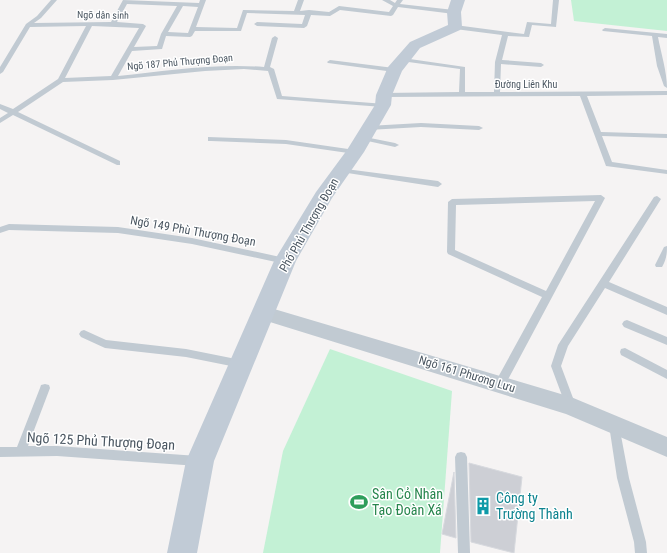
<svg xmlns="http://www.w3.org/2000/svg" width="667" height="553" viewBox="0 0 667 553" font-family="'Roboto Condensed',sans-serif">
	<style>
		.green { fill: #c3f1d5 }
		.building { fill: #cdcfd5; stroke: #d7d9de }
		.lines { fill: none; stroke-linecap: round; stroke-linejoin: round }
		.lane { fill: #c1cad2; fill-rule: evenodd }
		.street { fill: #c1cad2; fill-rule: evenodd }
		.secondary { fill: #c1cbd6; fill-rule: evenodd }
		.labels { text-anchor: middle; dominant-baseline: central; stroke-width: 3; stroke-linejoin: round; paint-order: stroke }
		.far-street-label { font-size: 10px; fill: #4a5661; stroke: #fff }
		.street-label { font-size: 12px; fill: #4a5661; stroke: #fff }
		.near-street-label { font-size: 14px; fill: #4a5661; stroke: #fff }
		.near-leisure-label { font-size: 14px; fill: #27864d; stroke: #fff; text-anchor: start }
		.near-culture-label { font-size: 14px; fill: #0d838f; stroke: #fff; text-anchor: start }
	</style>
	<rect width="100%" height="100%" fill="#f5f3f3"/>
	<g class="green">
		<polygon points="571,0 667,0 667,31 574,21"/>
		<polygon points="330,349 452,391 440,553 263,553 283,451"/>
	</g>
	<g class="building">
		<polygon points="469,463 522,477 514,553 471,542"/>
		<polygon points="454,472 456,538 442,534"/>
	</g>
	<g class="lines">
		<g class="lane">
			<path d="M51 0H57L41 18 34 23 111 22 123 0 199 3 200 0H206L196 27 237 28 243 10 294 11 298 0H304L300 11 309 10 329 12 339 6 389 12 393 6 382 0H390L395 3 397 0H403L400 4 454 10 457 12 454 14 398 7 393 15 391 16 340 10 330 16 311 15 307 26 304 28 257 26 254 24 257 22 302 24 305 15 247 13 241 31H195L192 36 190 37 166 36 162 49 132 51 118 76C166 71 215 63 264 67L272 38 275 36 278 38 270 67 274 69 282 96 385 104 386 105 383 107 277 99 268 71 244 69 205 71 113 80 63 82 18 112 120 161V165H117L13 115 0 123V118L8 113 0 109V104L13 109 58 79 86 26 30 27 3 72 0 74V67L26 24 37 16ZM127 4 177 6 161 34 157 46 134 47 146 26 143 24 117 22ZM183 6 198 7 188 33 168 32ZM92 26 139 28 111 76 65 78Z"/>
			<polygon points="553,0 559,0 556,27 532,25 529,37 508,36 502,60 541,63 544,65 541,67 501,64 500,92 667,91 667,95 587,96 601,132 667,134 667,138 602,136 612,162 667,170 667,174 606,166 580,96 384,97 381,95 384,93 459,92 460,69 401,61 401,59 403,58 465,67 465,92 494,92 495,62 502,35 455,29 452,27 455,25 524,34 527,22 551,24"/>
			<path d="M605 28 667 34V38L658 37C661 53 667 72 667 88L664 86 657 66 652 36 603 31 602 30Z"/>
			<polygon points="330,60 394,68 397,70 394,72 328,63 327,62"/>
			<polygon points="421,123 479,126 483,128 479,130 421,127 368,130 364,128 368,126"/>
			<polygon points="360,136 395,143 399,145 395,147 363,140 360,140"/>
			<polygon points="208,137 286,140 355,150 359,152 355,154 286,144 211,141 208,141"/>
			<polygon points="338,168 438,181 442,184 438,187 341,172 338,172 337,170"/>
			<path d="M601 195 605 198 504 387 500 388 496 387 495 384 496 381 542 297 448 254 447 252 448 202 452 199ZM595 201 546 291 455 250 456 205Z"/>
			<polygon points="657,196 661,199 609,282 667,307 667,315 605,288 568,346 561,366 576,406 575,409 571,411 567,409 551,366 558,345 654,197"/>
			<polygon points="9,224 118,227 192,238 285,258 289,261 285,264 192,244 118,233 9,230 0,233 0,227"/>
			<path d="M667 246C667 255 666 260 662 267H656L655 265 664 247Z"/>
			<polygon points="627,320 667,337 667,345 624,327 622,324 624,321"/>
			<polygon points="84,330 106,340 186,349 241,360 245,361 246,364 245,367 241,368 186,357 105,348 81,337 79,334 81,331"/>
			<polygon points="625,348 667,370 667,379 621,355 620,352 621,349"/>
			<polygon points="45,384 49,385 50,388 28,446 57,446 198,456 202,457 204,461 202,465 198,466 57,456 0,457 0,447 17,447 40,388 41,385"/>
			<polygon points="614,420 618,422 619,425 629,478 646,542 647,553 635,553 634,542 617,478 609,425 610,422"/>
			<polygon points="461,452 465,453 467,457 470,553 458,553 455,457 457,453"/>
		</g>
		<polygon class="street" points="264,306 571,397 667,437 667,457 566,414 257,318 255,313 257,308"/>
		<polygon class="secondary" points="451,0 465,0 461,12 462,27 460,30 420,48 402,71 392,95 391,105 364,152 332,198 296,261 214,461 197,553 167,553 186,461 274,261 316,192 347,150 375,105 376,95 388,67 410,42 448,25 447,12"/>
	</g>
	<defs>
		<g id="stadium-bare" transform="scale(1.38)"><path d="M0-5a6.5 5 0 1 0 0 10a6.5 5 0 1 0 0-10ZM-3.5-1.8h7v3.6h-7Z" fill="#2e9e5b" stroke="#fff" stroke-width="2.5" paint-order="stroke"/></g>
		<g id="building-bare" transform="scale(1.38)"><path d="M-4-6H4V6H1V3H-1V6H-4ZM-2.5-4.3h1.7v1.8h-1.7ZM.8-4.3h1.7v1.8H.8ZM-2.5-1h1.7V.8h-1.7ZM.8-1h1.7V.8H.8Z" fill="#0f9aa8" stroke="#fff" stroke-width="2.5" paint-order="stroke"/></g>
	</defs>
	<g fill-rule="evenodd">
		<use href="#stadium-bare" x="359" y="502"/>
		<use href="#building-bare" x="483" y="506"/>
	</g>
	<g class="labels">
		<g class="far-street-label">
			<text transform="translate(103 15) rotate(1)">Ngõ dân sinh</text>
			<text transform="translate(180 62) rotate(-5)">Ngõ 187 Phủ Thượng Đoạn</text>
			<text x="526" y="84">Đường Liên Khu</text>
		</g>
		<g class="street-label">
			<text transform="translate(309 225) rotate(-60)">Phố Phủ Thượng Đoạn</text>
			<text transform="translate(193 231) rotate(10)">Ngõ 149 Phù Thượng Đoạn</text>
			<text transform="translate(467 374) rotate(17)">Ngõ 161 Phương Lưu</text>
		</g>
		<g class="near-street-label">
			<text transform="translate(101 441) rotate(3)">Ngõ 125 Phủ Thượng Đoạn</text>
		</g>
		<g class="near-leisure-label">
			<text x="372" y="494">Sân Cỏ Nhân<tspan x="372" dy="16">Tạo Đoàn Xá</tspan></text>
		</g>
		<g class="near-culture-label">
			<text x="496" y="498">Công ty<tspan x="496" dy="16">Trường Thành</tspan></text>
		</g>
	</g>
</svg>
